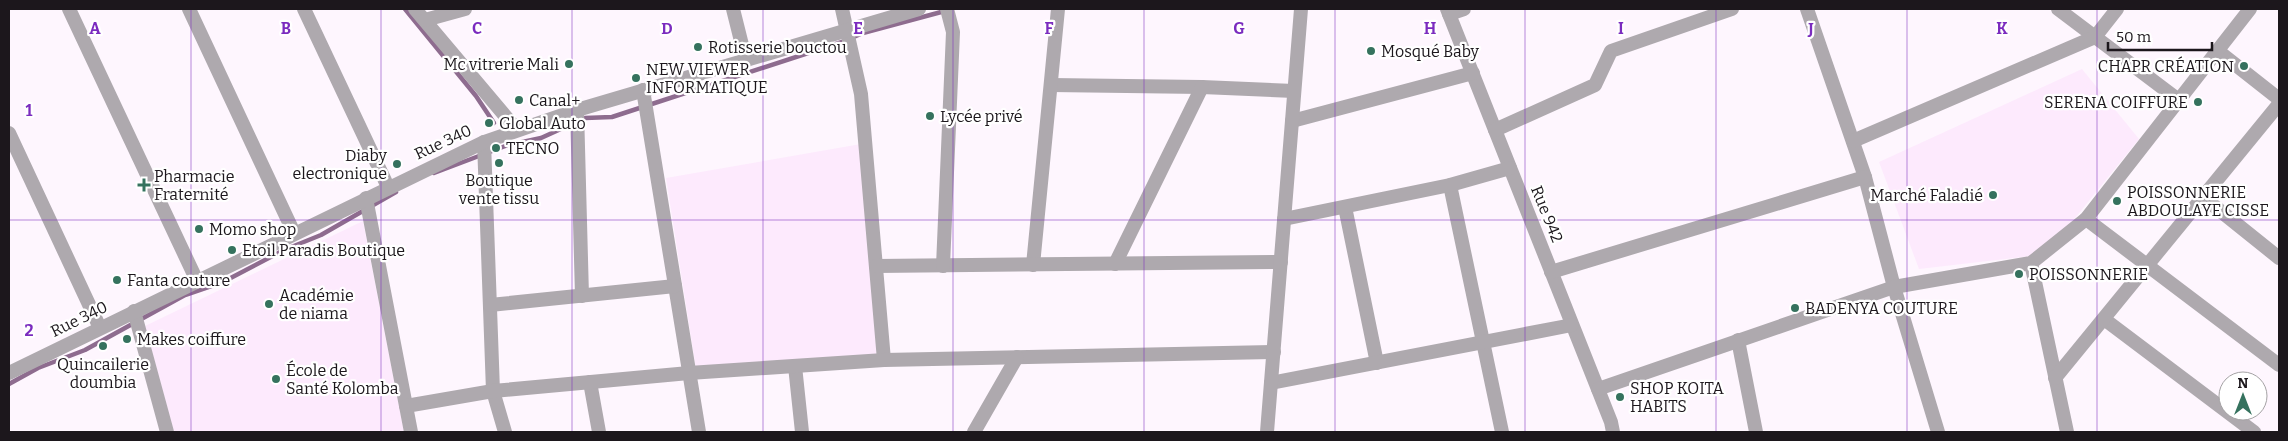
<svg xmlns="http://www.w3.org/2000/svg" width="2288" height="441" viewBox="0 0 2288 441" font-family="Bitter,serif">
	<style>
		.built { fill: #fdeafd }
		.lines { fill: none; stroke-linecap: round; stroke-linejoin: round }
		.stream { stroke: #8e6c8f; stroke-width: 4.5 }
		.minor { stroke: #aea9ae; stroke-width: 14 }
		.grid { fill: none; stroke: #7b2cbf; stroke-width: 1; stroke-opacity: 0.55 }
		.poi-dot { fill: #35725e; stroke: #fff; stroke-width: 2 }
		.labels { text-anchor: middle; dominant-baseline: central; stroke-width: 4.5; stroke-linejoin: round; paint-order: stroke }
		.poi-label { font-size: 16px; fill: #1c171c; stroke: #fff; text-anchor: start }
		.street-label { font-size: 16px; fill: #1c171c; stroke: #fff }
		.grid-label { font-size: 16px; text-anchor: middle; font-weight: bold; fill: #7b2cbf; stroke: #fff; stroke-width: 4.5; stroke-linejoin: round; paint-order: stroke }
	</style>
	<rect width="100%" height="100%" fill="#fef6fe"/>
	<g class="built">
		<polygon points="2082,69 2139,139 2067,228 2031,256 1919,269 1879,162"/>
		<polygon points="861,144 877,359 696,369 666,178"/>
		<polygon points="363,221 404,432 174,432 145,326"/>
	</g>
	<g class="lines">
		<g class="stream">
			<polyline points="405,9 476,96 494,123"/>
			<polyline points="434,173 508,145 541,138 585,118 612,117 842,42 863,33 945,11"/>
			<polyline points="9,384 38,368 85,350 185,295 223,282 284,250 321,235 396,192"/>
		</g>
		<g class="minor">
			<polyline points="69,9 197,281"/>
			<polyline points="189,9 294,233"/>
			<polyline points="304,9 388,187"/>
			<polyline points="415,9 517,130"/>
			<polyline points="733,9 746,61"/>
			<polyline points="842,9 861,94 884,360"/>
			<polyline points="1447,9 1611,422 1613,432"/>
			<polyline points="1807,9 1865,177 1894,287 1938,432"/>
			<polyline points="2058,9 2180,101"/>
			<polyline points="1449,14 1464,9"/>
			<polyline points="425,20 465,9"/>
			<polyline points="2218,51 2279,99"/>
			<polyline points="1051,85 1202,87 1294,91"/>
			<polyline points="643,90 699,432"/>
			<polyline points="577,110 582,296"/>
			<polyline points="1292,121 1473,73"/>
			<polyline points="1495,130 1595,85 1611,51 1732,9"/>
			<polyline points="9,133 100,328"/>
			<polyline points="1853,141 2095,37 2117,9"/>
			<polyline points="484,142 493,391 505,432"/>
			<polyline points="1450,185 1502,432"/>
			<polyline points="2203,197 2279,258"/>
			<polyline points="366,198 411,432"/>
			<polyline points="1345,207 1377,363"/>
			<polyline points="1284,219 1450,185 1510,168"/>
			<polyline points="2086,219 2279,365"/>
			<polyline points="2031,263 2067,432"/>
			<polyline points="1115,264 1202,87"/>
			<polyline points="1033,265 1058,9"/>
			<polyline points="876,266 1281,262"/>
			<polyline points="943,266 953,32 947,9"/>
			<polyline points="1551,272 1865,177"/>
			<polyline points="490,305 675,286"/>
			<polyline points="134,311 167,432"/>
			<polyline points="2104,319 2254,432"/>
			<polyline points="1738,340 1756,432"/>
			<polyline points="795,366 802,432"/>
			<polyline points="9,373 484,142 577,110 919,9"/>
			<polyline points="2055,378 2279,104"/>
			<polyline points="590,382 599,432"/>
			<polyline points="1271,383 1572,325"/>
			<polyline points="1598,389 1894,287 2031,263 2086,219 2250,9"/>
			<polyline points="406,406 493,391 689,373 884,360 1274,352"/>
			<polyline points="974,432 1017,357"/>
			<polyline points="1267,432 1301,9"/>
		</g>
	</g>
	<path class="grid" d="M191 9V432M381 9V432M572 9V432M763 9V432M953 9V432M1144 9V432M1335 9V432M1525 9V432M1716 9V432M1907 9V432M2097 9V432M9 220H2279"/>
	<g class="poi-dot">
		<circle cx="698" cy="47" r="5"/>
		<circle cx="1371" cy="51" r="5"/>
		<circle cx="569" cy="64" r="5"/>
		<circle cx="2244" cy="66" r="5"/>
		<circle cx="636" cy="78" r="5"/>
		<circle cx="519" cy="100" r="5"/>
		<circle cx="2198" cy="102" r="5"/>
		<circle cx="930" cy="116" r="5"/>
		<circle cx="489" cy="123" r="5"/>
		<circle cx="496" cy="148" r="5"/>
		<circle cx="499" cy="163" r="5"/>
		<circle cx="397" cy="164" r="5"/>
		<path d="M141.5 177.5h5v5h5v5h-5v5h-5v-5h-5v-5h5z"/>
		<circle cx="1993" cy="195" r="5"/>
		<circle cx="2117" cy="201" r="5"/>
		<circle cx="199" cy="229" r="5"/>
		<circle cx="232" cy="250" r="5"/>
		<circle cx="2019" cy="274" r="5"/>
		<circle cx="117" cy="280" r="5"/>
		<circle cx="269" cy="304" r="5"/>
		<circle cx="1795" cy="308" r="5"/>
		<circle cx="127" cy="339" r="5"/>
		<circle cx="103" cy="346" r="5"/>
		<circle cx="276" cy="379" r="5"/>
		<circle cx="1620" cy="397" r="5"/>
	</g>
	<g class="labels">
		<g class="poi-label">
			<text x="708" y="47">Rotisserie bouctou</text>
			<text x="1381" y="51">Mosqué Baby</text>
			<text x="559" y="64" text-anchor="end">Mc vitrerie Mali</text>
			<text x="2234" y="66" text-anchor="end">CHAPR CRÉATION</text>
			<text x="646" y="69">NEW VIEWER<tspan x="646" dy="18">INFORMATIQUE</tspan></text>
			<text x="529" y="100">Canal+</text>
			<text x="2188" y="102" text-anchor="end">SERENA COIFFURE</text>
			<text x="940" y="116">Lycée privé</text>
			<text x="499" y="123">Global Auto</text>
			<text x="506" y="148">TECNO</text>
			<text x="387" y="155" text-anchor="end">Diaby<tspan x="387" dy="18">electronique</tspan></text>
			<text x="154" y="176">Pharmacie<tspan x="154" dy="18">Fraternité</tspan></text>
			<text x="499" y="180" text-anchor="middle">Boutique<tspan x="499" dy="18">vente tissu</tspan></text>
			<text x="2127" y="192">POISSONNERIE<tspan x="2127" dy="18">ABDOULAYE CISSE</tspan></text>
			<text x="1983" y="195" text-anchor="end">Marché Faladié</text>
			<text x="209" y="229">Momo shop</text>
			<text x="242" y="250">Etoil Paradis Boutique</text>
			<text x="2029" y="274">POISSONNERIE</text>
			<text x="127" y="280">Fanta couture</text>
			<text x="279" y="295">Académie<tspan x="279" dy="18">de niama</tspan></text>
			<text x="1805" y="308">BADENYA COUTURE</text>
			<text x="137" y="339">Makes coiffure</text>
			<text x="103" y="364" text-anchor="middle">Quincailerie<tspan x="103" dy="18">doumbia</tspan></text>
			<text x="286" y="370">École de<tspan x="286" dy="18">Santé Kolomba</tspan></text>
			<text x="1630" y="388">SHOP KOITA<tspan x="1630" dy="18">HABITS</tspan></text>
		</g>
		<g class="street-label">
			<text transform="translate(443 142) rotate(-25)">Rue 340</text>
			<text transform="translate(1547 214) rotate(68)">Rue 942</text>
			<text transform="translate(79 319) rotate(-26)">Rue 340</text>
		</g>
	</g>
	<g class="grid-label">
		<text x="95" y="34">A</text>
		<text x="286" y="34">B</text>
		<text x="477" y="34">C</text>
		<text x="667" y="34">D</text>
		<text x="858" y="34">E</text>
		<text x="1049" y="34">F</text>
		<text x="1239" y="34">G</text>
		<text x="1430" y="34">H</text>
		<text x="1621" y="34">I</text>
		<text x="1811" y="34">J</text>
		<text x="2002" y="34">K</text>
		<text x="29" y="116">1</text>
		<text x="29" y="336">2</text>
	</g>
	<rect width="2288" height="441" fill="none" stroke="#1c171c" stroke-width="20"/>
	<g transform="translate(2243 396)"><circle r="24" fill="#ffffff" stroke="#a4a2a4"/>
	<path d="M0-4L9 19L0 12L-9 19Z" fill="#35725e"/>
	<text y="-8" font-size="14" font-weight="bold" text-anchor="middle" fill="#1c171c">N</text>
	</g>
	<path d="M2108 42v8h104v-8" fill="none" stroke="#1c171c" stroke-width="2.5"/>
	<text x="2116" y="42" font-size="15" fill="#1c171c" stroke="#ffffff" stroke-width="4" paint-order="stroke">50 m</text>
</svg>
